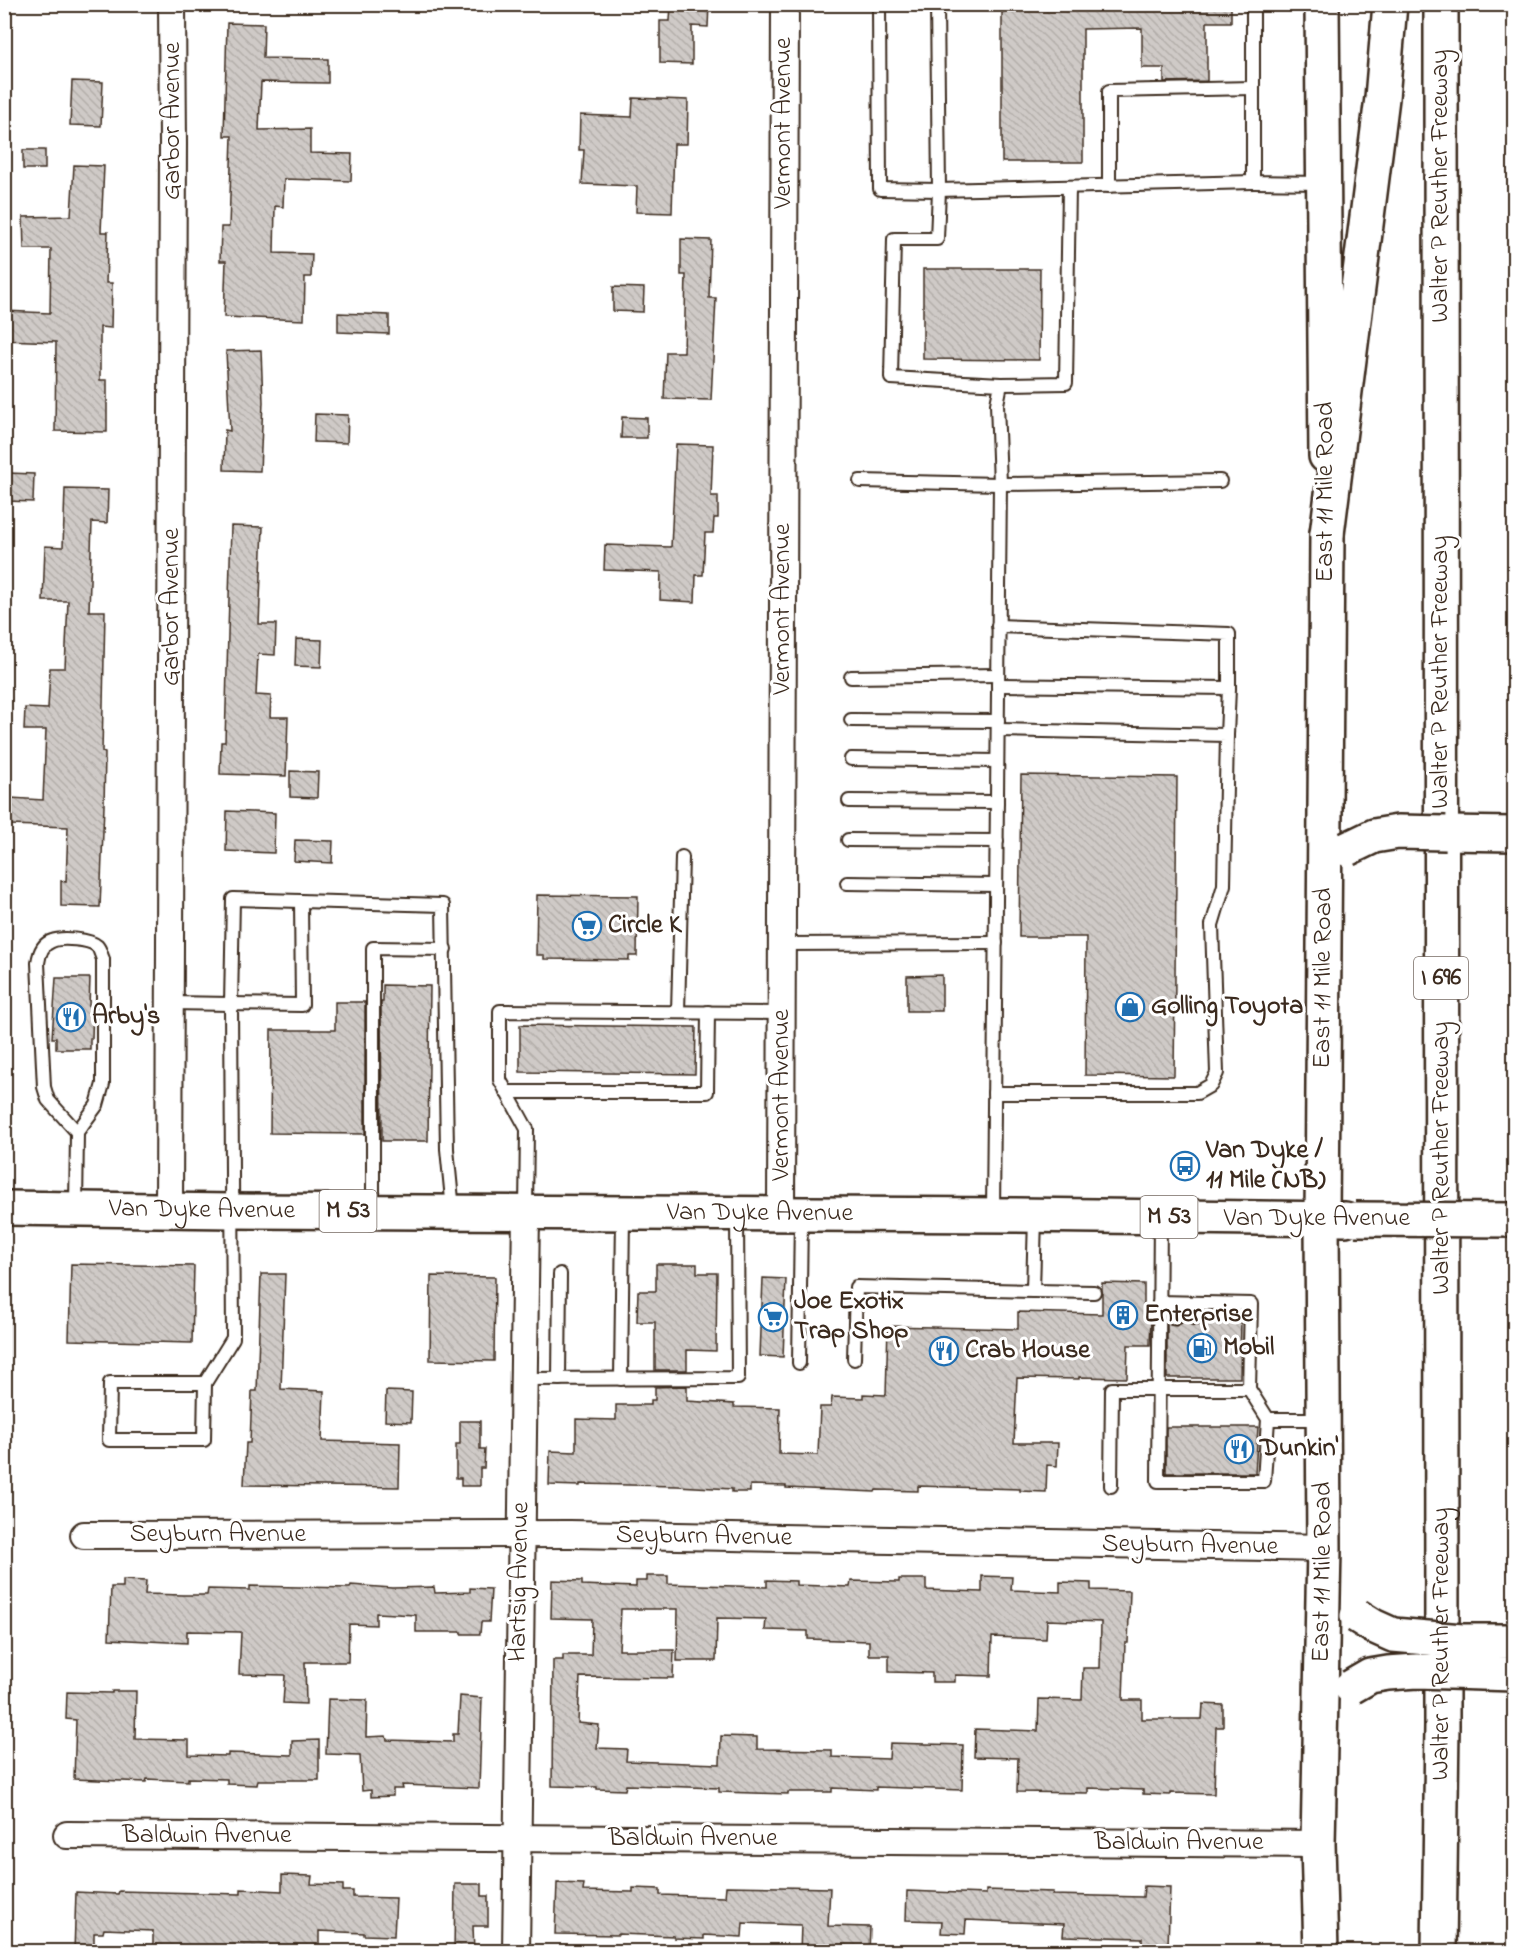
<svg xmlns="http://www.w3.org/2000/svg" width="1519" height="1956" viewBox="0 0 1519 1956" font-family="'Indie Flower',sans-serif">
	<style>
		.built { fill: #f1efee }
		.industrial { fill: url(#industrial-grid) }
		.building { fill: url(#building-back-hatch); stroke: #3b2a1e; stroke-width: 1.5 }
		.lines { fill: none; stroke-linecap: round; stroke-linejoin: round }
		.service-casing { stroke: #3b2a1e; stroke-width: 16 }
		.minor-casing { stroke: #3b2a1e; stroke-width: 30 }
		.secondary-casing { stroke: #3b2a1e; stroke-width: 38 }
		.primary-casing { stroke: #3b2a1e; stroke-width: 38 }
		.motorway-casing { stroke: #3b2a1e; stroke-width: 38 }
		.service { stroke: #fff; stroke-width: 12 }
		.minor { stroke: #fff; stroke-width: 26 }
		.secondary { stroke: #fff; stroke-width: 33 }
		.primary { stroke: #fff; stroke-width: 33 }
		.motorway { stroke: #fff; stroke-width: 33 }
		.primary-bridge-casing { stroke: #3b2a1e; stroke-width: 38; stroke-linecap: butt }
		.primary-bridge { stroke: #fff; stroke-width: 33 }
		.labels { text-anchor: middle; dominant-baseline: central; stroke-width: 6; stroke-linejoin: round; paint-order: stroke }
		.shield { fill: #fff; stroke: #766a62; stroke-width: 1.5 }
		.shield-label { font-size: 24px; font-weight: bold; fill: #3b2a1e }
		.street-label { font-size: 26px; fill: #3b2a1e; stroke: #fff }
		.poi-label { font-size: 26px; font-weight: bold; fill: #3b2a1e; stroke: #fff; text-anchor: start }
	</style>
	<defs>
		<pattern id="industrial-grid" width="8" height="8" patternUnits="userSpaceOnUse" patternTransform="scale(1.5)"><rect width="8" height="8" fill="#f1efee"/><path d="M0 4h8M4 0v8" fill="none" stroke="#d0cdcc"/></pattern>
		<pattern id="building-back-hatch" width="6" height="6" patternUnits="userSpaceOnUse" patternTransform="scale(1.5)"><rect width="6" height="6" fill="#cfcac7"/><path d="M-1 5l2 2M0 0l6 6M5-1l2 2" fill="none" stroke="#b3aeaa"/></pattern>
	</defs>
	<rect width="100%" height="100%" fill="#fff"/>
	<filter id="ink" filterUnits="userSpaceOnUse"><feTurbulence type="fractalNoise" baseFrequency=".0167" numOctaves="2"/><feDisplacementMap in="SourceGraphic" scale="12" xChannelSelector="R" yChannelSelector="G"/><feConvolveMatrix kernelMatrix="1 2 1 2 8 2 1 2 1" color-interpolation-filters="sRGB"/></filter>
	<g filter="url(#ink)">
		<polygon class="built" points="4,1322 11,1322 8,1855 5,1855"/>
		<polygon class="industrial" points="4,1855 8,1855 6,1952 4,1951"/>
		<g class="building">
			<polygon points="671,4 709,4 708,27 692,26 692,64 660,63 660,21 670,21"/>
			<polygon points="1002,4 1231,4 1231,22 1207,22 1207,81 1164,82 1164,68 1142,68 1142,28 1083,29 1083,162 1002,162"/>
			<polygon points="227,23 264,24 263,58 328,59 328,83 261,82 259,130 310,129 310,153 352,154 351,181 284,179 283,207 275,206 274,253 312,254 311,277 305,277 304,320 224,317 226,261 220,261 221,227 229,227 232,136 224,136"/>
			<polygon points="72,81 103,82 101,126 70,125"/>
			<polygon points="633,98 688,100 687,144 674,144 672,213 636,212 637,186 582,184 584,150 579,150 580,115 632,117"/>
			<rect x="23" y="150" width="22" height="19"/>
			<polygon points="74,165 104,166 101,232 108,232 106,283 112,283 111,328 100,327 100,380 107,380 107,432 55,431 56,342 4,340 4,311 50,313 51,249 24,249 23,217 71,216"/>
			<polygon points="681,239 711,240 709,298 716,298 711,400 664,399 666,352 684,352 686,275 681,275"/>
			<polygon points="923,269 1040,269 1039,360 923,359"/>
			<polygon points="613,287 644,288 643,312 613,311"/>
			<polygon points="338,313 389,315 389,334 338,332"/>
			<polygon points="261,350 263,402 260,471 224,470 225,430 230,431 226,351"/>
			<polygon points="315,414 348,415 347,443 314,442"/>
			<polygon points="622,417 647,418 647,438 621,438"/>
			<polygon points="676,444 713,445 711,496 718,496 718,518 714,518 713,533 705,533 703,575 696,575 695,602 660,600 661,572 604,570 605,545 671,547"/>
			<polygon points="8,473 34,474 33,502 7,501"/>
			<polygon points="65,489 108,490 107,523 92,522 89,611 105,611 102,752 105,753 104,806 100,907 61,906 61,881 66,882 68,827 10,825 11,798 43,800 46,730 24,730 25,708 48,709 50,668 65,668 68,601 43,601 45,546 63,547"/>
			<polygon points="231,526 263,527 259,624 276,624 275,655 258,654 256,695 271,696 270,717 288,717 286,776 220,774 221,742 225,742"/>
			<polygon points="296,639 322,640 321,667 295,666"/>
			<polygon points="290,771 318,772 317,798 290,797"/>
			<polygon points="1021,775 1177,777 1174,1076 1085,1075 1086,937 1019,937"/>
			<polygon points="227,811 275,813 274,853 226,851"/>
			<polygon points="295,840 333,841 332,863 294,861"/>
			<polygon points="537,895 638,896 637,956 629,956 629,960 544,959 544,955 536,955"/>
			<polygon points="942,975 942,1011 907,1011 907,976"/>
			<polygon points="56,978 90,978 89,1006 93,1006 92,1038 90,1038 90,1049 56,1049 56,1038 52,1038"/>
			<polygon points="383,985 430,986 428,1141 382,1141 381,1002 383,1002"/>
			<polygon points="335,1002 365,1002 365,1134 270,1133 271,1030 335,1030"/>
			<polygon points="520,1025 696,1027 695,1074 520,1072"/>
			<polygon points="71,1264 194,1266 192,1343 69,1340"/>
			<polygon points="656,1264 697,1264 697,1273 717,1273 716,1351 687,1350 687,1370 655,1370 655,1322 637,1322 638,1291 656,1291"/>
			<polygon points="261,1274 285,1274 281,1389 324,1391 322,1441 400,1443 399,1487 244,1485 246,1443 250,1443 252,1391 257,1391"/>
			<polygon points="431,1276 495,1277 494,1361 430,1360"/>
			<polygon points="763,1278 786,1279 783,1357 760,1356"/>
			<polygon points="1102,1283 1144,1284 1144,1317 1151,1317 1150,1345 1128,1345 1127,1378 1079,1377 1079,1379 1017,1378 1014,1443 1058,1443 1057,1466 1047,1465 1046,1492 1020,1491 1020,1489 918,1486 918,1491 876,1490 875,1492 786,1488 786,1486 750,1485 750,1492 732,1492 732,1489 677,1486 580,1484 580,1486 549,1485 550,1451 576,1452 576,1419 616,1420 616,1405 651,1405 651,1400 655,1400 655,1387 687,1386 687,1401 734,1404 734,1407 780,1408 779,1454 818,1455 820,1407 831,1407 832,1397 863,1398 863,1394 886,1395 888,1326 1018,1329 1018,1312 1102,1314"/>
			<polygon points="1183,1318 1187,1318 1188,1323 1194,1326 1200,1325 1203,1318 1241,1318 1240,1378 1167,1378 1167,1320 1170,1325 1176,1326 1182,1323"/>
			<polygon points="386,1391 412,1392 411,1422 385,1421"/>
			<polygon points="460,1421 480,1421 480,1449 485,1449 484,1468 480,1468 480,1486 461,1486 461,1478 456,1478 456,1444 460,1444"/>
			<polygon points="1166,1427 1258,1427 1255,1473 1166,1473"/>
			<polygon points="647,1576 668,1576 668,1584 767,1587 767,1580 796,1581 796,1585 850,1587 851,1581 899,1582 899,1579 926,1579 926,1590 982,1592 982,1576 1012,1577 1011,1590 1060,1592 1060,1582 1091,1583 1091,1590 1130,1591 1128,1643 1125,1643 1123,1700 1142,1700 1142,1719 1202,1719 1203,1704 1223,1705 1223,1727 1216,1727 1214,1794 1170,1793 1170,1795 1143,1794 1143,1790 1088,1788 1088,1793 1017,1792 1018,1758 974,1757 975,1729 1038,1731 1039,1699 1082,1700 1083,1668 1100,1668 1101,1622 1047,1620 1046,1639 992,1637 991,1676 955,1675 955,1682 932,1682 932,1673 889,1672 889,1655 869,1655 869,1641 808,1639 808,1631 765,1630 766,1619 717,1618 716,1661 677,1661 678,1609 621,1609 619,1650 674,1650 673,1678 580,1677 578,1723 599,1725 597,1748 627,1749 626,1761 720,1764 721,1736 757,1737 757,1749 832,1750 832,1757 889,1759 890,1743 963,1745 962,1790 876,1787 876,1790 832,1788 832,1792 788,1792 788,1794 719,1792 719,1788 626,1785 625,1790 597,1789 597,1787 552,1786 553,1660 563,1660 563,1655 591,1655 592,1619 551,1618 552,1580 582,1581 582,1585 636,1587 636,1581 647,1581"/>
			<polygon points="123,1580 146,1581 145,1594 183,1595 207,1595 208,1589 250,1590 250,1586 350,1588 351,1585 392,1588 434,1587 435,1593 470,1592 470,1588 491,1589 489,1622 481,1622 480,1634 461,1634 461,1632 416,1632 416,1615 376,1613 376,1625 349,1624 348,1662 305,1662 306,1704 283,1703 285,1675 239,1674 241,1632 187,1631 187,1643 109,1639 111,1587 123,1587"/>
			<polygon points="112,1691 136,1691 135,1739 189,1740 189,1755 228,1756 228,1753 292,1755 292,1741 319,1740 319,1780 258,1780 257,1785 227,1784 227,1779 188,1778 188,1781 147,1779 146,1782 74,1779 76,1720 66,1719 67,1692 112,1693"/>
			<polygon points="460,1696 482,1698 479,1788 402,1785 403,1789 393,1789 393,1796 371,1797 371,1790 362,1791 360,1755 326,1754 328,1699 367,1700 366,1737 386,1736 387,1740 453,1742 453,1734 458,1734"/>
			<polygon points="282,1875 312,1876 311,1884 343,1885 343,1891 353,1891 353,1897 396,1898 394,1936 364,1935 364,1933 319,1931 319,1952 153,1952 153,1931 104,1929 103,1933 94,1933 94,1952 74,1952 76,1892 118,1894 119,1891 241,1894 241,1889 282,1891"/>
			<polygon points="557,1883 584,1884 583,1891 633,1892 633,1888 660,1889 660,1895 725,1897 726,1886 830,1888 828,1926 870,1927 869,1952 800,1952 801,1925 743,1923 742,1937 704,1935 704,1939 674,1938 674,1936 618,1934 618,1935 555,1934"/>
			<polygon points="455,1884 482,1884 482,1896 488,1896 488,1926 473,1926 474,1952 454,1952"/>
			<polygon points="1144,1886 1170,1887 1168,1946 1142,1945 1142,1938 1063,1936 1064,1924 966,1920 965,1934 941,1933 942,1921 906,1920 907,1891 986,1894 986,1890 1053,1892 1052,1895 1143,1897"/>
		</g>
		<g class="lines">
			<g class="service-casing">
				<g id="service">
					<polyline points="879,4 880,189 939,190 1253,182"/>
					<polyline points="937,4 939,190 937,239 894,239 891,378 1001,384 997,404 1000,484 993,1213"/>
					<polyline points="1253,4 1253,182 1323,183"/>
					<polyline points="1109,186 1109,91 1253,88"/>
					<polyline points="1001,384 1066,383 1069,187"/>
					<polyline points="860,481 1000,484 1220,481"/>
					<polyline points="998,626 1229,634 1229,688"/>
					<polyline points="851,677 998,675"/>
					<polyline points="998,685 1229,688 1227,735"/>
					<polyline points="851,720 998,721"/>
					<polyline points="851,759 997,761"/>
					<polyline points="849,801 997,802"/>
					<polyline points="848,840 997,841"/>
					<polyline points="847,883 996,885"/>
					<polyline points="783,944 996,943"/>
					<polyline points="171,1003 231,1004 233,899 443,905 447,1149 453,1210"/>
					<polyline points="678,1012 682,857"/>
					<polyline points="506,1092 707,1092 708,1012"/>
					<polyline points="994,1093 1197,1093 1211,1085 1217,1073 1212,925 1224,885 1227,735 998,730"/>
					<path d="M76 1208 77 1132 97 1105 103 1084V959C101 955 100 949 97 946 90 939 61 937 52 941 42 944 39 955 38 963L44 1087 48 1100 77 1132"/>
					<polyline points="373,1210 373,948 445,949"/>
					<polyline points="526,1210 527,1129 500,1080 500,1011 783,1013"/>
					<polyline points="1033,1291 1094,1292"/>
					<path d="M1159 1302 1251 1304 1249 1389 1268 1419 1264 1481H1158C1158 1393 1159 1305 1160 1217"/>
					<polyline points="1175,1318 1175,1303"/>
					<polyline points="1195,1318 1195,1303"/>
					<polyline points="854,1359 856,1287 1033,1291 1035,1217"/>
					<polyline points="799,1363 801,1216"/>
					<polyline points="523,1379 738,1378 737,1216"/>
					<polyline points="559,1379 560,1274"/>
					<polyline points="621,1379 623,1215"/>
					<polyline points="205,1383 204,1440 109,1440 110,1383 205,1383 233,1338 231,1004 302,1005 301,901"/>
					<polyline points="1268,1419 1322,1419"/>
					<polyline points="1111,1486 1112,1389 1249,1389"/>
				</g>
			</g>
			<g class="minor-casing">
				<g id="minor">
					<polyline points="169,1210 173,144 172,4"/>
					<polyline points="781,1214 785,4"/>
					<polyline points="84,1535 570,1534 1324,1548"/>
					<polyline points="67,1835 1318,1844"/>
					<polyline points="516,1952 526,1212"/>
				</g>
			</g>
			<g class="secondary-casing">
				<polyline id="secondary" points="1322,4 1326,456"/>
			</g>
			<g class="primary-casing">
				<g id="primary">
					<polyline points="1446,833 1514,834"/>
					<path id="s1" d="M4 1208 233 1211 1016 1215 1345 1219"/>
					<path id="s2" d="M1321 1952 1318 1844 1324 1548 1322 1220 1327 534"/>
				</g>
			</g>
			<g class="motorway-casing">
				<g id="motorway">
					<polyline points="1327,534 1382,98 1390,4"/>
					<path id="s3" d="M1439 1952 1442 1725 1441 4"/>
				</g>
			</g>
			<use href="#service" class="service"/>
			<use href="#minor" class="minor"/>
			<use href="#secondary" class="secondary"/>
			<use href="#primary" class="primary"/>
			<use href="#motorway" class="motorway"/>
			<g class="primary-bridge-casing">
				<g id="primary-bridge">
					<polyline points="1347,849 1374,836 1398,832 1446,833"/>
					<polyline points="1355,1219 1514,1220"/>
					<polyline points="1357,1616 1373,1626 1393,1635 1462,1641 1514,1641"/>
					<polyline points="1351,1687 1370,1676 1388,1673 1417,1671 1514,1674"/>
				</g>
			</g>
			<use href="#primary-bridge" class="primary-bridge"/>
		</g>
	</g>
	<defs>
		<g id="supermarket-ring" transform="scale(1.5)"><circle r="9.5" fill="#fff" stroke="#1f6fb2" stroke-width="1.5"/><path d="M-6-5.5h2.5l.6 2H6L4.5 2H-2.5L-4.4-4H-6ZM-1.5 3.2a1.3 1.3 0 1 0 .1 0ZM3 3.2a1.3 1.3 0 1 0 .1 0Z" fill="#1f6fb2"/></g>
		<g id="shop-ring" transform="scale(1.5)"><circle r="9.5" fill="#fff" stroke="#1f6fb2" stroke-width="1.5"/><path d="M-5-2.5h2.3a2.7 3.5 0 0 1 5.4 0H5L5.5 6h-11ZM-1.5-2.5h3a1.5 2.3 0 0 0-3 0Z" fill="#1f6fb2"/></g>
		<g id="restaurant-ring" transform="scale(1.5)"><circle r="9.5" fill="#fff" stroke="#1f6fb2" stroke-width="1.5"/><path d="M-5-6h1v4h1v-4h1v4h1v-4h1v5L-1.5 .5V6h-2V.5L-5-1ZM5-6V6H3V1.5H1.5Q1.5-4 5-6Z" fill="#1f6fb2"/></g>
		<g id="bus-ring" transform="scale(1.5)"><circle r="9.5" fill="#fff" stroke="#1f6fb2" stroke-width="1.5"/><path d="M-5-6H5V4H4V6H2V4H-2V6H-4V4H-5ZM-3.5-4V0h7V-4ZM-3.5 1.2v1.5H-2V1.2ZM2 1.2v1.5H3.5V1.2Z" fill="#1f6fb2"/></g>
		<g id="building-ring" transform="scale(1.5)"><circle r="9.5" fill="#fff" stroke="#1f6fb2" stroke-width="1.5"/><path d="M-4-6H4V6H1V3H-1V6H-4ZM-2.5-4.3h1.7v1.8h-1.7ZM.8-4.3h1.7v1.8H.8ZM-2.5-1h1.7V.8h-1.7ZM.8-1h1.7V.8H.8Z" fill="#1f6fb2"/></g>
		<g id="fuel-ring" transform="scale(1.5)"><circle r="9.5" fill="#fff" stroke="#1f6fb2" stroke-width="1.5"/><path d="M-5.5-6h7V0h2V4h1.3V-2.5L3-4.5l.8-.8L6-3V5H2.5V1h-1V6h-7ZM-4.2-4.7v3.2H.2V-4.7Z" fill="#1f6fb2"/></g>
	</defs>
	<g fill-rule="evenodd">
		<use href="#supermarket-ring" x="587" y="926"/>
		<use href="#shop-ring" x="1130" y="1007"/>
		<use href="#restaurant-ring" x="71" y="1017"/>
		<use href="#bus-ring" x="1185" y="1166"/>
		<use href="#building-ring" x="1123" y="1315"/>
		<use href="#supermarket-ring" x="773" y="1317"/>
		<use href="#fuel-ring" x="1202" y="1348"/>
		<use href="#restaurant-ring" x="944" y="1351"/>
		<use href="#restaurant-ring" x="1239" y="1449"/>
	</g>
	<g class="labels">
		<g class="shield">
			<rect x="1414" y="957" width="54" height="42" rx="4.5"/>
			<rect x="319.5" y="1190" width="57" height="42" rx="4.5"/>
			<rect x="1140.5" y="1196" width="57" height="42" rx="4.5"/>
		</g>
		<g class="shield-label">
			<text x="1441" y="978">I 696</text>
			<text x="348" y="1211">M 53</text>
			<text x="1169" y="1217">M 53</text>
		</g>
		<g class="street-label">
			<text transform="translate(173 121) rotate(-90)">Garbor Avenue</text>
			<text transform="translate(784 123) rotate(-90)">Vermont Avenue</text>
			<text transform="translate(1441 186) rotate(-90)">Walter P Reuther Freeway</text>
			<text transform="translate(1326 492) rotate(-90)">East 11 Mile Road</text>
			<text transform="translate(172 607) rotate(-90)">Garbor Avenue</text>
			<text transform="translate(783 609) rotate(-90)">Vermont Avenue</text>
			<text transform="translate(1441 672) rotate(-90)">Walter P Reuther Freeway</text>
			<text stroke="none"><textPath href="#s2" startOffset="974">East 11 Mile Road</textPath></text>
			<text transform="translate(782 1095) rotate(-90)">Vermont Avenue</text>
			<text transform="translate(1442 1158) rotate(-90)">Walter P Reuther Freeway</text>
			<text stroke="none"><textPath href="#s1" startOffset="198">Van Dyke Avenue</textPath></text>
			<text stroke="none"><textPath href="#s1" startOffset="756">Van Dyke Avenue</textPath></text>
			<text x="1317" y="1219">Van Dyke Avenue</text>
			<text x="218" y="1535">Seyburn Avenue</text>
			<text transform="translate(704 1537) rotate(1)">Seyburn Avenue</text>
			<text transform="translate(1190 1546) rotate(1)">Seyburn Avenue</text>
			<text stroke="none"><textPath href="#s2" startOffset="380">East 11 Mile Road</textPath></text>
			<text transform="translate(520 1582) rotate(-89)">Hartsig Avenue</text>
			<text stroke="none"><textPath href="#s3" startOffset="308">Walter P Reuther Freeway</textPath></text>
			<text x="207" y="1836">Baldwin Avenue</text>
			<text x="693" y="1839">Baldwin Avenue</text>
			<text x="1179" y="1843">Baldwin Avenue</text>
		</g>
		<g class="poi-label">
			<text x="608" y="926">Circle K</text>
			<text x="1151" y="1007">Golling Toyota</text>
			<text x="92" y="1017">Arby's</text>
			<text x="1206" y="1151">Van Dyke /<tspan x="1206" dy="30">11 Mile (NB)</tspan></text>
			<text x="794" y="1302">Joe Exotix<tspan x="794" dy="30">Trap Shop</tspan></text>
			<text x="1144" y="1315">Enterprise</text>
			<text x="1223" y="1348">Mobil</text>
			<text x="965" y="1351">Crab House</text>
			<text x="1260" y="1449">Dunkin'</text>
		</g>
	</g>
	<rect width="1519" height="1956" fill="none" stroke="#fff" stroke-width="24"/>
	<rect x="12" y="12" width="1495" height="1932" fill="none" stroke="#3b2a1e" stroke-width="2" filter="url(#ink)"/>
</svg>
